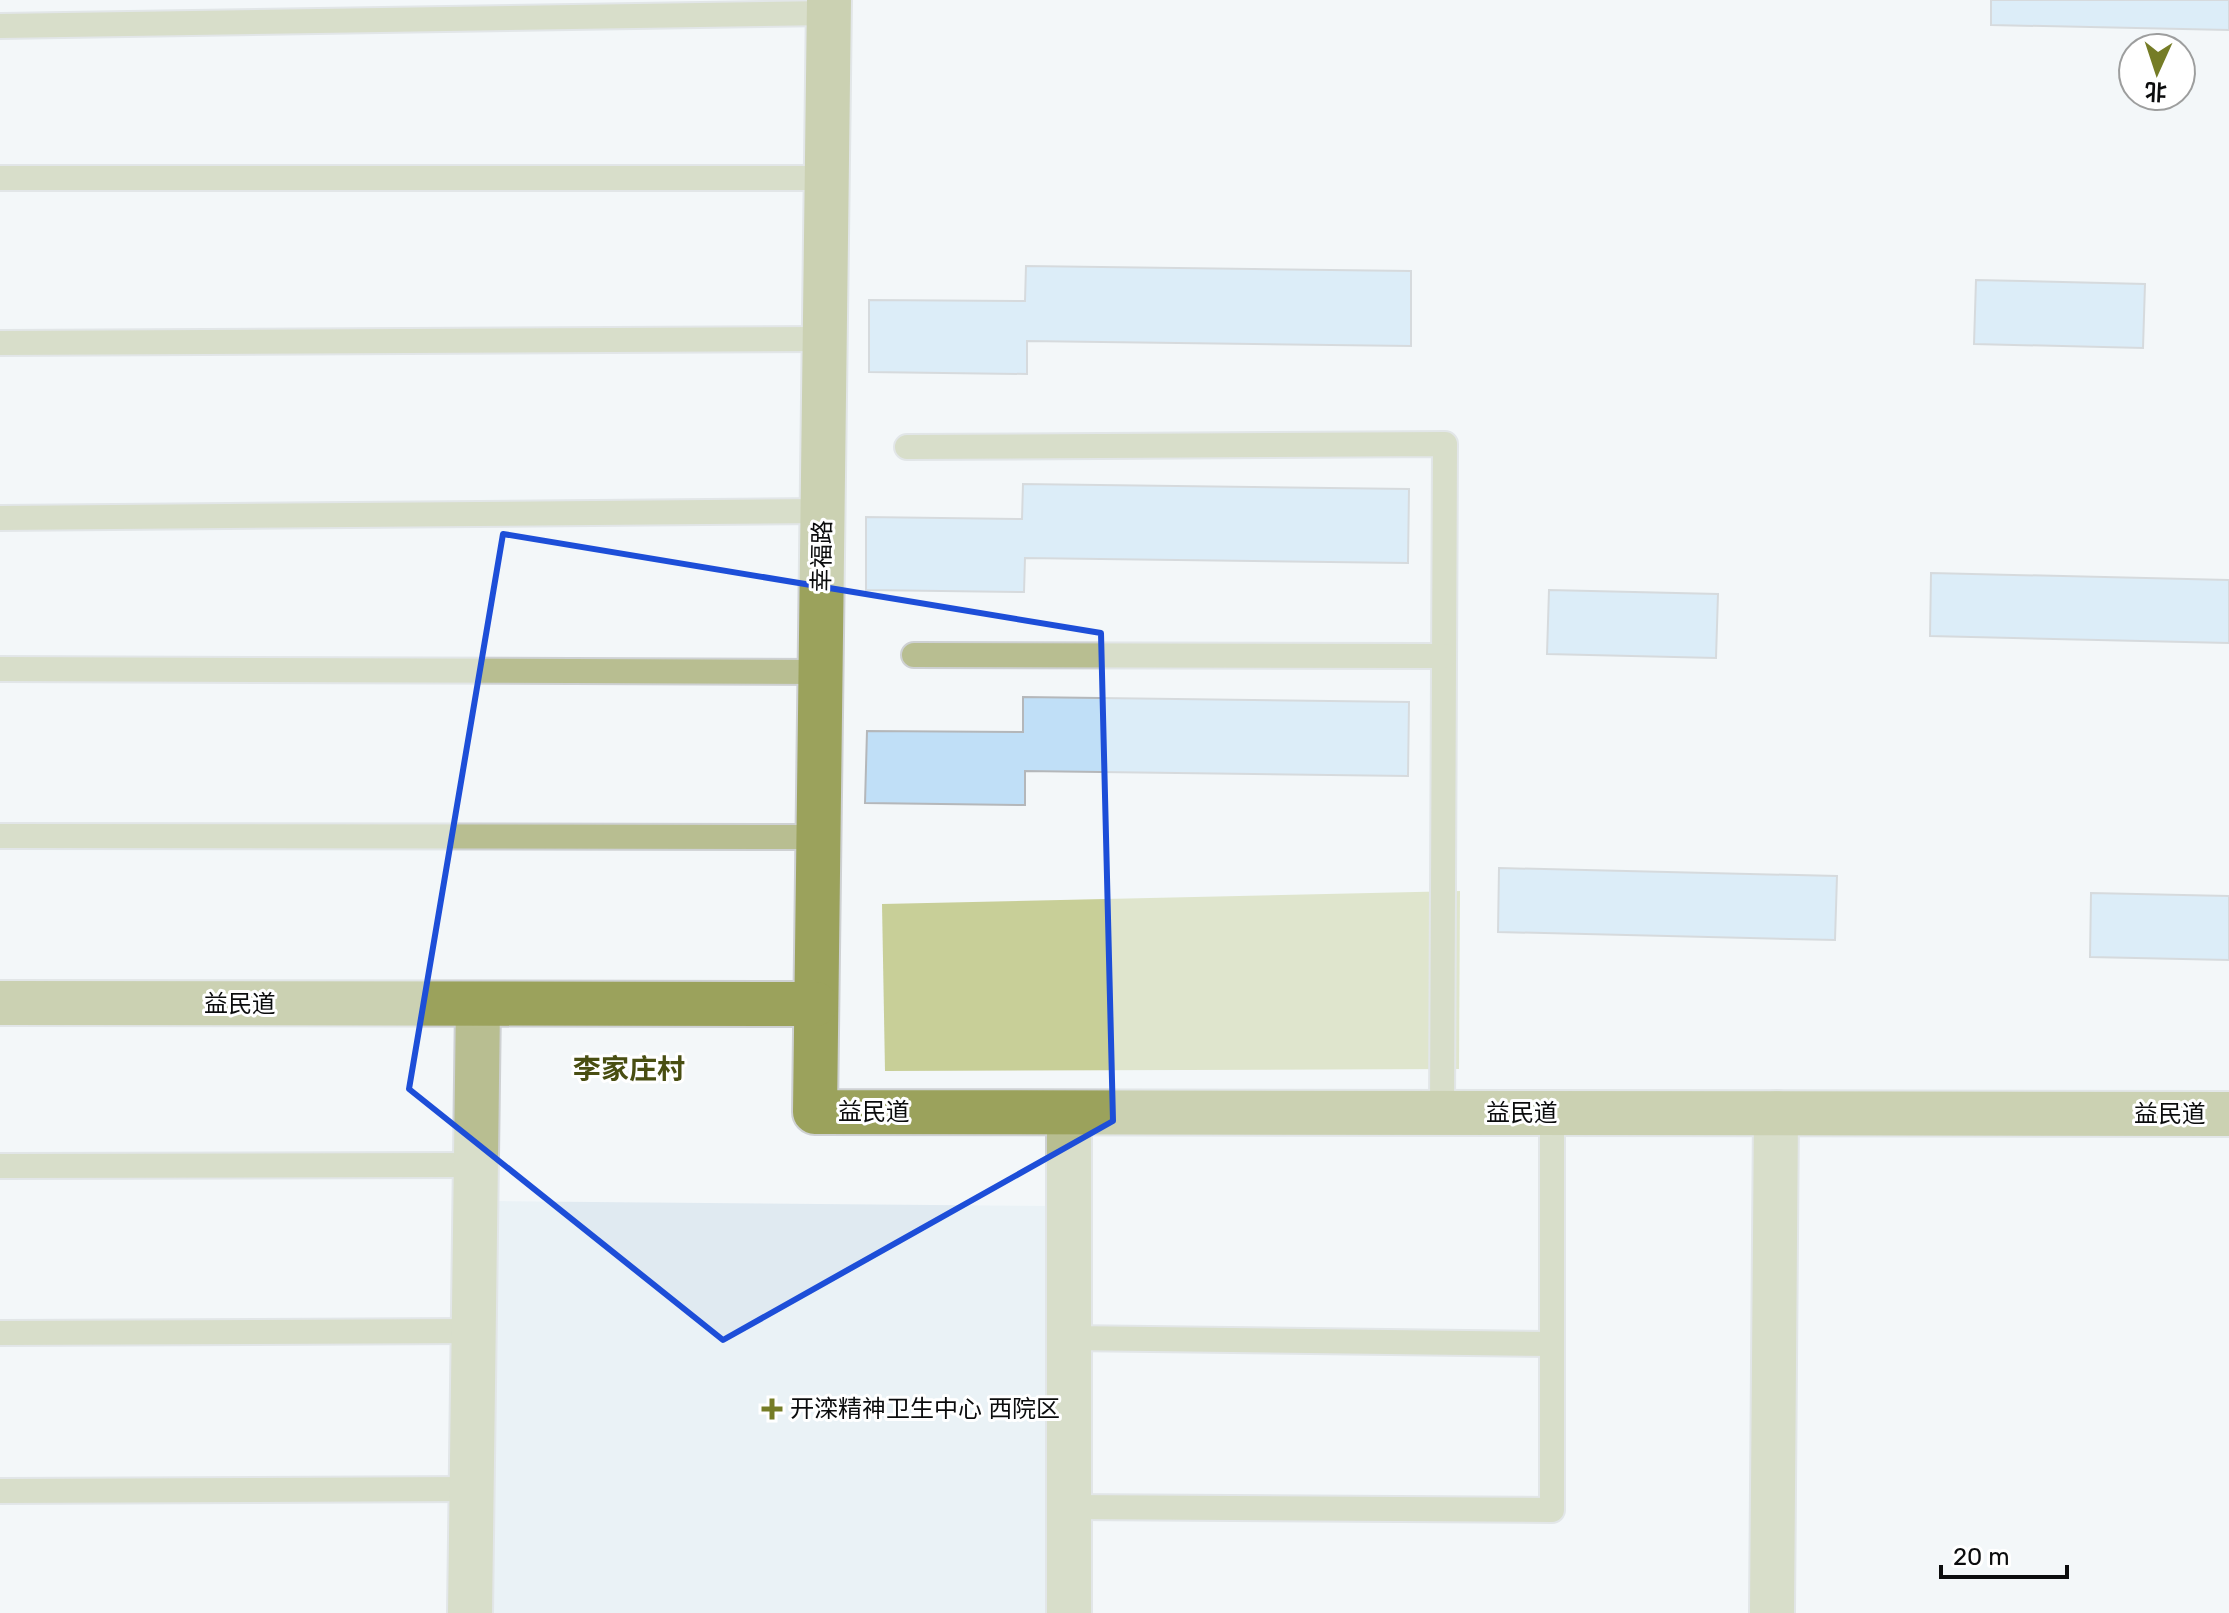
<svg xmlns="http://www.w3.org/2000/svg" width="2229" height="1613" viewBox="0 0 2229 1613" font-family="Rubik,'Noto Sans SC',sans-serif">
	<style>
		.built { fill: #e0eaf1 }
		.green { fill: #c8cf98 }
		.building { fill: #c0dff7; stroke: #b4b7ba; stroke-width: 2 }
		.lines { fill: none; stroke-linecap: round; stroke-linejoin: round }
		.lane-casing { stroke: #ced1d3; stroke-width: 28 }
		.street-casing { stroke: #ced1d3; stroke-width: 48 }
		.secondary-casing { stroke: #ced1d3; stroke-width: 48 }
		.lane { stroke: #b8be91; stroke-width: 24 }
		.street { stroke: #b8be91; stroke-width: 44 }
		.secondary { stroke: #9ba25c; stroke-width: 44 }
		.marked { fill: none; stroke: #1d4ed8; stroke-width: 6; stroke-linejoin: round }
		.poi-dot { fill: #757c26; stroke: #fff; stroke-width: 3 }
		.labels { text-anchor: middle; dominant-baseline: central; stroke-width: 6; stroke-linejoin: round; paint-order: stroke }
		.street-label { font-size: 24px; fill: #0b0c0d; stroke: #fff }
		.poi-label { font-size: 24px; fill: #0b0c0d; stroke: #fff; text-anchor: start }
		.quarter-label { font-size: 28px; font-weight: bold; fill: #494e12; stroke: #fff }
	</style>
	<rect width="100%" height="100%" fill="#f3f7f9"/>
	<polygon class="built" points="493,1201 1055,1206 1054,1613 487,1613"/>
	<polygon class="green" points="1460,891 1459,1069 885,1071 882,904"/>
	<g class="building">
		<polygon points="1991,0 2229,0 2229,30 1991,25"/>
		<polygon points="1026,266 1411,271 1411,346 1027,341 1027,374 869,372 869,300 1025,301"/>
		<polygon points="1976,280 2145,284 2143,348 1974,344"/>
		<polygon points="1023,484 1409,489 1408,563 1025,558 1024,592 866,590 866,517 1022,519"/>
		<polygon points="1931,573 2229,580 2229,643 1930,636"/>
		<polygon points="1549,590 1718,594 1716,658 1547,654"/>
		<polygon points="1023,697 1409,702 1408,776 1025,771 1025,805 865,803 867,731 1023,732"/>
		<polygon points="1499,868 1837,876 1835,940 1498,932"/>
		<polygon points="2091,893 2229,896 2229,960 2090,957"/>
	</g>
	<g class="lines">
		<g class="lane-casing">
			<g id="lane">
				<polyline points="0,26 829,13"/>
				<polyline points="0,178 827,178"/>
				<polyline points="0,343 825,339"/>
				<polyline points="907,447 1445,444 1442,1113"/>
				<polyline points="0,518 822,511"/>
				<polyline points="914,655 1444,656"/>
				<polyline points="0,669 820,672"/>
				<polyline points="0,836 818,837"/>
				<polyline points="0,1166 476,1165"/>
				<polyline points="0,1333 474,1331"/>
				<polyline points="1069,1338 1552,1344"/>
				<polyline points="0,1491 472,1489"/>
				<polyline points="1069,1507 1552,1510 1552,1113"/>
			</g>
		</g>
		<g class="street-casing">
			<g id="street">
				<polyline points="1069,1113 1069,1613"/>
				<polyline points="470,1613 478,1004"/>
				<polyline points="1772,1613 1776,1113"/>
			</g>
		</g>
		<g class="secondary-casing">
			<g id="secondary">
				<polyline points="829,0 815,1112 2229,1114"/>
				<polyline points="0,1003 816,1004"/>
			</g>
		</g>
		<use href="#lane" class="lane"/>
		<use href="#street" class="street"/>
		<use href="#secondary" class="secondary"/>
	</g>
	<path d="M0 0H2229V1613H0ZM503 534 1101 633 1113 1121 723 1340 409 1089Z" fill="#f3f7f9" fill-opacity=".55" fill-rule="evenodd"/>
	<path class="marked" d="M503 534 1101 633 1113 1121 723 1340 409 1089Z"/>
	<path class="poi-dot" d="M768 1397h8v8h8v8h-8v8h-8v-8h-8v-8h8z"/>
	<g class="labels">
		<g class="street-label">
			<text transform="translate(822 556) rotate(-89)">幸福路</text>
			<text x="240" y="1004">益民道</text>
			<text x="874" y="1112">益民道</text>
			<text x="1522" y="1113">益民道</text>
			<text x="2170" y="1114">益民道</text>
		</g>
		<g class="poi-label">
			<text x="790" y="1409">开滦精神卫生中心 西院区</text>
		</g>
		<g class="quarter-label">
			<text x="629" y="1069">李家庄村</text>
		</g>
	</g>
	<g transform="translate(2157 72) rotate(183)"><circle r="38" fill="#ffffff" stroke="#9d9e9e" stroke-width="2"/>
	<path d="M0-6L14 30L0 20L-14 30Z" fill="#757c26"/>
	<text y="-12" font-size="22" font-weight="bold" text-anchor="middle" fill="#0b0c0d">北</text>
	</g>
	<path d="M1941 1565v12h126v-12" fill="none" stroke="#0b0c0d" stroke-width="4"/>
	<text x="1953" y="1565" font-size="24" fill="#0b0c0d" stroke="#ffffff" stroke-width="6" paint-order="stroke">20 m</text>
</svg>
